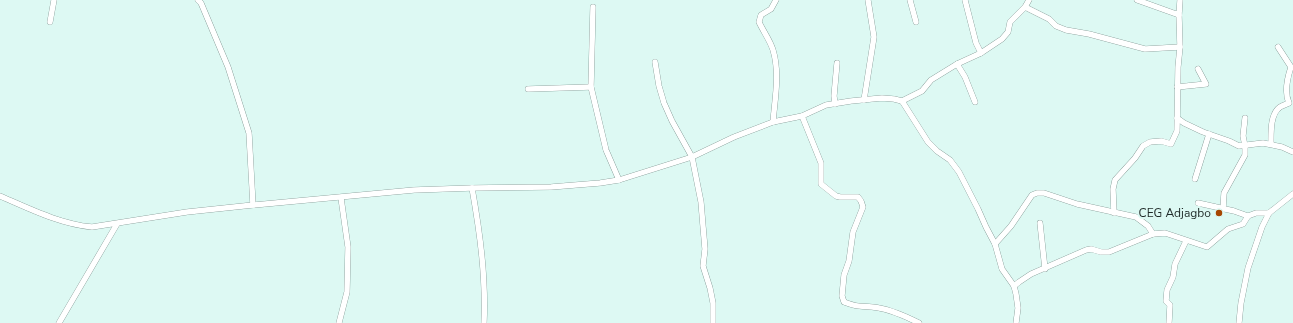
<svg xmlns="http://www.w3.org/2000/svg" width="1293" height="323" viewBox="0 0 1293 323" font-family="'Nunito Sans',sans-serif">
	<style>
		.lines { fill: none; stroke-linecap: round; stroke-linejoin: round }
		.minor-casing { stroke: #6b847f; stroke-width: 6 }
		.minor { stroke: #fff; stroke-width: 5.5 }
		.poi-dot { fill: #a64500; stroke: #ddf9f3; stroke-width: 1.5 }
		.labels { text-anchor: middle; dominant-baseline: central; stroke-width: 4; stroke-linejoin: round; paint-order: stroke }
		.poi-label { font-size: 12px; fill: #1f2a28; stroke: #ddf9f3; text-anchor: end }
	</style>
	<rect width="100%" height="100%" fill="#ddf9f3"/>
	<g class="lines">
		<g class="minor-casing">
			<g id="minor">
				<polyline points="198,0 201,3 228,67 249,133 253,205"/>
				<polyline points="910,0 916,22"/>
				<polyline points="965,0 976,43 981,53"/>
				<polyline points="1137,0 1179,15 1180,0"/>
				<polyline points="593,7 591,87 606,150 619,180"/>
				<polyline points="1025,7 1049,19 1056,26 1066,30 1089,34 1145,49 1180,47"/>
				<polyline points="50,22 54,0"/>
				<polyline points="655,62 659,86 664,103 672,121 692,157 701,202 703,226 705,249 703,266 710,288 713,303 713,323"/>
				<polyline points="957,64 965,77 975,102"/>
				<polyline points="1177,87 1206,84 1198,69"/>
				<polyline points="528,89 591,87"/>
				<polyline points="864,100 874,37 868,0"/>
				<polyline points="902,101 928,142 937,151 950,160 959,172 978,209 986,227 995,244"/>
				<polyline points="835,104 834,96 837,63"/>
				<path d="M802 116 821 163V184L836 196 840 197H858L861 201 863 207 853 232 849 261 844 275 842 296 844 302C857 307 859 306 872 307 888 308 905 316 919 323"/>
				<polyline points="1177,118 1184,123 1203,132 1229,141 1239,146 1263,143 1282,147 1293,152"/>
				<path d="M773 122C775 98 780 73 773 50 770 40 763 31 759 22L761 15 771 9 776 0"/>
				<path d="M1271 144C1271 133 1270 114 1280 107 1283 105 1287 104 1289 103 1284 92 1287 79 1291 67L1278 47"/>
				<polyline points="1195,179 1209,134"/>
				<path d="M472 188C480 233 486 277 484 323"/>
				<path d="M0 196C30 209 60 224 92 227L187 212 253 205 414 190 472 188 551 187 600 183 619 180 692 157 734 137 773 122 802 116 826 105 851 101 882 98 894 99 902 101 922 91 931 80 957 64 981 53 1002 39 1008 32 1010 22 1025 7 1029 0"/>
				<polyline points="1198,203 1234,211 1248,216"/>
				<polyline points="1223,209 1224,193 1245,155 1245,146 1243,136 1245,118"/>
				<polyline points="1114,213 1113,189 1115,180 1135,158 1143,146 1150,142 1161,141 1171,144 1177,131 1178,67 1180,47 1179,15"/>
				<polyline points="1040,223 1045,269"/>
				<polyline points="1014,286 1019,282 1031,274 1086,250 1091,249 1101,252 1109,252 1153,234 1165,233 1207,247 1228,229 1243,224 1248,216 1256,213 1269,213"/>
				<polyline points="59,323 117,224"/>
				<polyline points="339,323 347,292 348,247 341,198"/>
				<polyline points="1016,323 1018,308 1016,294 1014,286 1002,269 995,244 1011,226 1032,195 1037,193 1044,193 1077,204 1136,217 1148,226 1153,234"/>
				<polyline points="1169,323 1170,305 1166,301 1167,290 1173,277 1175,264 1186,241"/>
				<polyline points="1239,323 1241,303 1248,268 1262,227 1269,213 1293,194"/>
			</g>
		</g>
		<use href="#minor" class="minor"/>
	</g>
	<circle class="poi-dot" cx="1219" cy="213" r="4"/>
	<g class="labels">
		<g class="poi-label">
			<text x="1211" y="213">CEG Adjagbo</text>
		</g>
	</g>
</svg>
